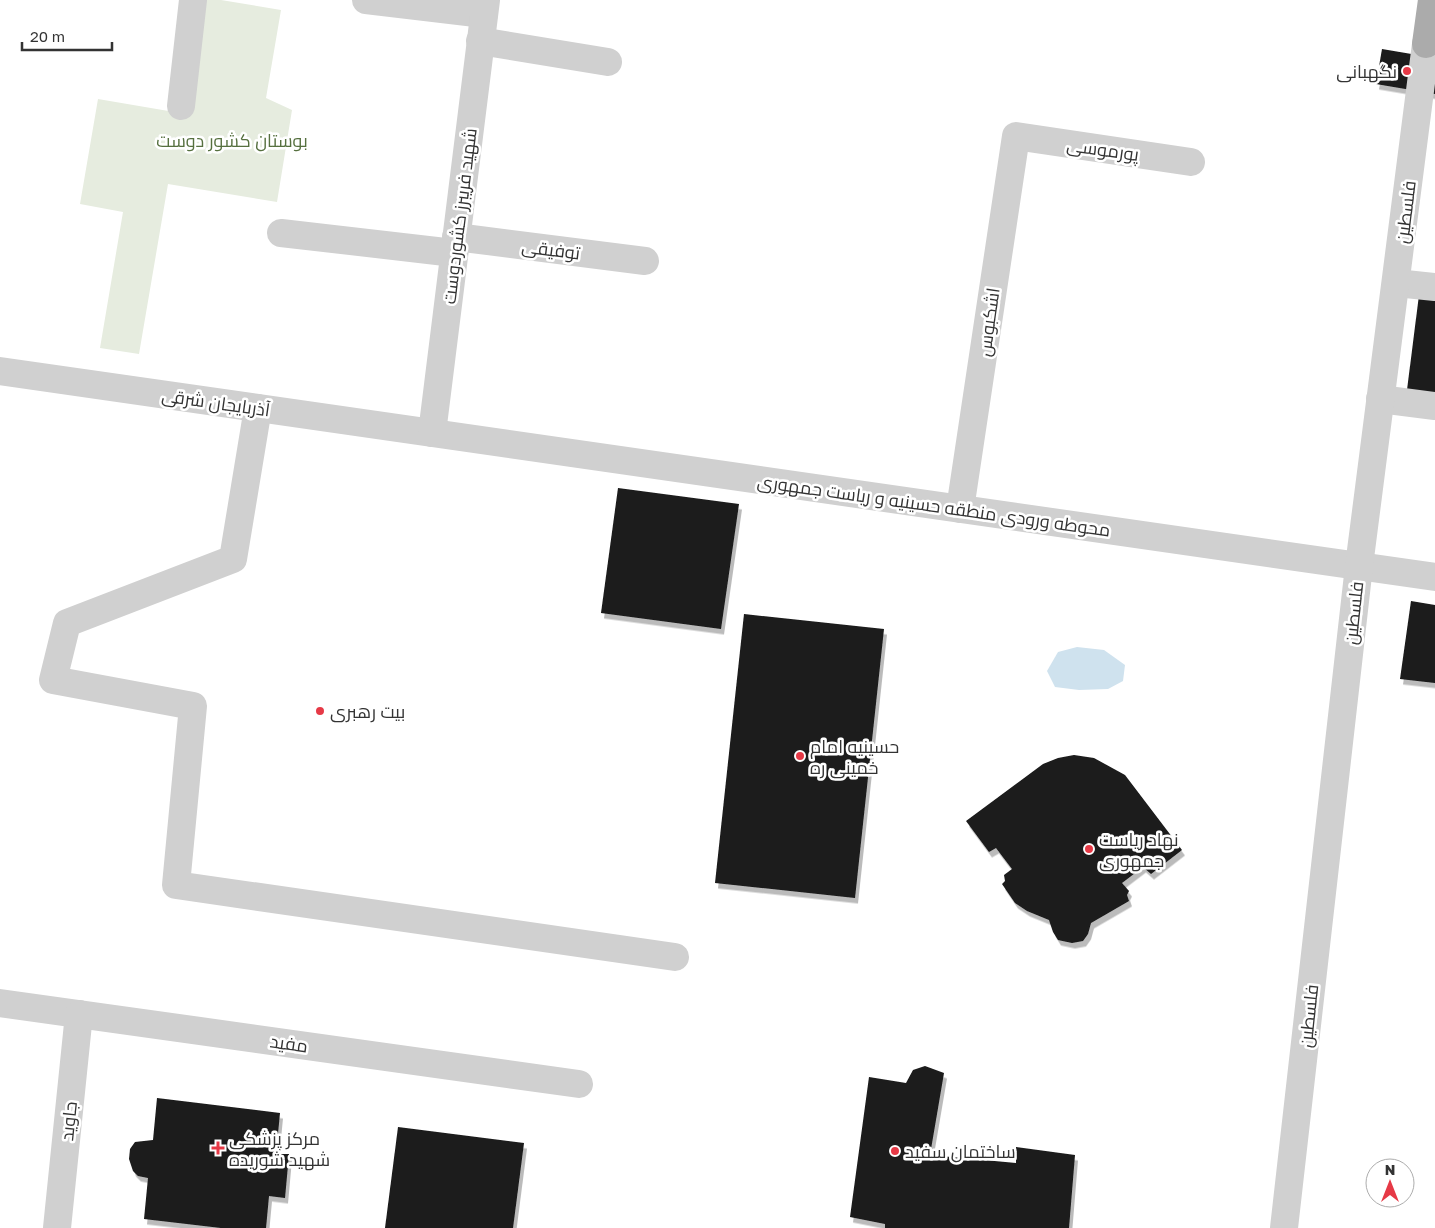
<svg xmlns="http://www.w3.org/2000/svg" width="1435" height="1228" viewBox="0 0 1435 1228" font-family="'Golos Text',Cairo,sans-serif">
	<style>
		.green { fill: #e6ecdf }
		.water { fill: #cfe2ee }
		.building { fill: #1a1a1a; filter: url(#shadow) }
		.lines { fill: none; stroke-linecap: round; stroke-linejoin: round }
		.minor { stroke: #d0d0d0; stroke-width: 28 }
		.major { stroke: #ababab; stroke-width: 28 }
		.poi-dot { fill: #e63946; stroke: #fff; stroke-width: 2 }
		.labels { text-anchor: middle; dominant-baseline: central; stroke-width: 5; stroke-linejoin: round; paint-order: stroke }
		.poi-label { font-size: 18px; fill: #333; stroke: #fff; text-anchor: start }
		.park-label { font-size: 18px; fill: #56703f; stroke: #fff }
		.street-label { font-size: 18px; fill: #333; stroke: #fff }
	</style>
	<defs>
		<filter id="shadow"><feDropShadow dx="3" dy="5.5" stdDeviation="0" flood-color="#0004"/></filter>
	</defs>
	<rect width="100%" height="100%" fill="#fff"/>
	<polygon class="green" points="205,0 221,0 281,10 266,98 292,110 277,202 168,184 139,354 100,348 123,212 80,204 98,99 186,114"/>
	<polygon class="water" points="1077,647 1104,650 1125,665 1123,681 1108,689 1079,690 1055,687 1047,671 1058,652"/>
	<g class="building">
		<polygon points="1382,49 1435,58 1435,94 1376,84"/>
		<polygon points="1419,295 1435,297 1435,393 1407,390"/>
		<polygon points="618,488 739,504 721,629 601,613"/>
		<polygon points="1411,601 1435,605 1435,683 1400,679"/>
		<polygon points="744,614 884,629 855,898 715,883"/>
		<polygon points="1074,755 1094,758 1125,775 1182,850 1151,874 1143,867 1122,883 1129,891 1127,895 1129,901 1091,923 1088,934 1083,941 1072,943 1058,940 1053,932 1049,920 1027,911 1015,903 1002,884 1005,881 1004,875 1012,869 996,848 989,852 966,821 1043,764 1058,758"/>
		<polygon points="925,1066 944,1073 930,1155 1016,1163 1016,1147 1075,1155 1069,1228 885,1228 885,1224 850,1217 869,1077 906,1083 913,1070"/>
		<polygon points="157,1098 280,1113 276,1154 289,1154 285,1198 269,1196 266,1228 221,1228 144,1219 148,1178 138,1176 133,1171 129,1159 130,1149 135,1142 153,1140"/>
		<polygon points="398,1127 524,1143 513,1228 385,1228"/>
	</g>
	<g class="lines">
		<g class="minor">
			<polyline points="366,0 484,14"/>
			<polyline points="480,41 608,62"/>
			<polyline points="181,106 193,0"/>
			<polyline points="281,233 454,253"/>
			<polyline points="456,237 645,261"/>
			<polyline points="1396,283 1435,287"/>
			<polyline points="0,371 1435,577"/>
			<polyline points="1380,399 1435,406"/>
			<polyline points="258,408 233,559 67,623 53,680 193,706 176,885 675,957"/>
			<polyline points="432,433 486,0"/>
			<polyline points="960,509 1016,136 1191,162"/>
			<polyline points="0,1003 579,1084"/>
			<polyline points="57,1228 79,1014"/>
			<polyline points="1284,1228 1359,566 1426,44 1435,45"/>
		</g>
		<polyline class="major" points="1426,44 1432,0"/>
	</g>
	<g class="poi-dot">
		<circle cx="1407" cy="71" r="5"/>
		<circle cx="320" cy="711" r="5"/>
		<circle cx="800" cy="756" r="5"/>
		<circle cx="1089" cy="849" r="5"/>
		<path d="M215.5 1140.5h5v5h5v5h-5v5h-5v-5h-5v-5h5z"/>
		<circle cx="895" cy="1151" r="5"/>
	</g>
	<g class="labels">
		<g class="poi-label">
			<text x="1397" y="71" text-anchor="end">نگهبانی</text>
			<text x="330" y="711">بیت رهبری</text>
			<text x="810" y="746">حسینیه امام<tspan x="810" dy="21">خمینی ره</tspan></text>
			<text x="1099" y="839">نهاد ریاست<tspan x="1099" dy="21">جمهوری</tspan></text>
			<text x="229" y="1138">مرکز پزشکی<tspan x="229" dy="21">شهید شوریده</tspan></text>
			<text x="905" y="1151">ساختمان سفید</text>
		</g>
		<g class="park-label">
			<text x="232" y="140">بوستان کشور دوست</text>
		</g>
		<g class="street-label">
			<text transform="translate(1103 149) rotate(8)">پورموسی</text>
			<text transform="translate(1405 212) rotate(-83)">فلسطین</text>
			<text transform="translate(459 216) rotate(-83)">شهید فریبرز کشوردوست</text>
			<text transform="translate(551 249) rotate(7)">توفیقی</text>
			<text transform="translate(988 322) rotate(-82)">اشکبوس</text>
			<text transform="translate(216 402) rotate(8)">آذربایجان شرقی</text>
			<text transform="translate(934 505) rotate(8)">محوطه ورودی منطقه حسینیه و ریاست جمهوری</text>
			<text transform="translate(1353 613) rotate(-84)">فلسطین</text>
			<text transform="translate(1308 1016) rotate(-84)">فلسطین</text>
			<text transform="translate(289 1043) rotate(8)">مفید</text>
			<text transform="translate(68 1121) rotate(-84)">جاوید</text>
		</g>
	</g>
	<g transform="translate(1390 1183)"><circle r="24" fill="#ffffff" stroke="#adadad"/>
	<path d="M0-4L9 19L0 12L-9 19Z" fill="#e63946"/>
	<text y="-8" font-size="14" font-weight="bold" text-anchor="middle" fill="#333333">N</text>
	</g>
	<path d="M22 42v8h90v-8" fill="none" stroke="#333333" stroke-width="2.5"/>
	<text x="30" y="42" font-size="15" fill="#333333" stroke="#ffffff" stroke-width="4" paint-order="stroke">20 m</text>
</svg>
